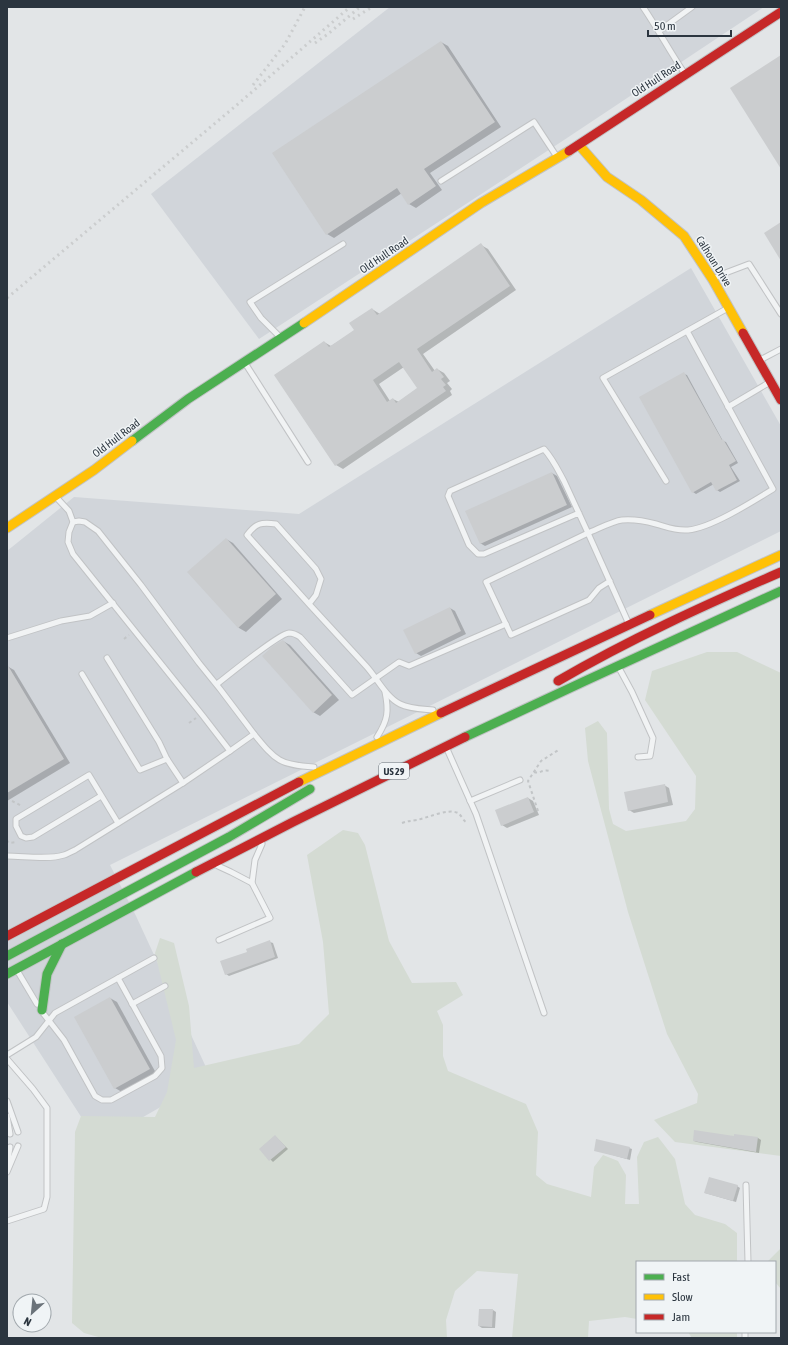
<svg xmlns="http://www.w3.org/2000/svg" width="788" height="1345" viewBox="0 0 788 1345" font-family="'Asap Condensed',sans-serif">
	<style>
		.built { fill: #d1d5da }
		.green { fill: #d4dbd3 }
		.shadow { fill: #0003; fill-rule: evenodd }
		.building { fill: #cbcdcf; fill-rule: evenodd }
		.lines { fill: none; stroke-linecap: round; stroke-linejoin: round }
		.lane-casing { stroke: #c1c3c5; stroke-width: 7 }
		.fast-casing { stroke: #c1c3c5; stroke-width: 11 }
		.slow-casing { stroke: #c1c3c5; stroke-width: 11 }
		.jam-casing { stroke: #c1c3c5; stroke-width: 11 }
		.path { stroke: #c2c5c7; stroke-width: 2; stroke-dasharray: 3 3; stroke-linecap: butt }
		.lane { stroke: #f1f3f4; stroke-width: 5 }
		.fast { stroke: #4caf50; stroke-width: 9 }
		.slow { stroke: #ffc107; stroke-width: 9 }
		.jam { stroke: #c62828; stroke-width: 9 }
		.rail { stroke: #cbcdce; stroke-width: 3; stroke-dasharray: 2 4; stroke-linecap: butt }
		.labels { text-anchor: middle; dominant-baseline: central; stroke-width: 3; stroke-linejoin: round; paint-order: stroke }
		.shield { fill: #f0f4f6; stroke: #666e76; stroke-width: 1 }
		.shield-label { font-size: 10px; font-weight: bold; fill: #2b353f }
		.street-label { font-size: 11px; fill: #2b353f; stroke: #f0f4f6 }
	</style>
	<rect width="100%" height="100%" fill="#e2e5e7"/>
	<g class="built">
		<polygon points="390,7 764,7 564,140 259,339 151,194"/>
		<polygon points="691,268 781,426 781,531 110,865 136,916 211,1078 98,1143 7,1002 7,551 74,497 299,514"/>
	</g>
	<g class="green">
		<polygon points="707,652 737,652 781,673 781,1156 675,1142 654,1120 697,1103 698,1094 667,1034 628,912 588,761 585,728 598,721 607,733 609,809 613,824 626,831 686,821 695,809 696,776 645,700 652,671"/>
		<polygon points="343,830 358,833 365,845 389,941 412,983 456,982 463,995 437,1011 443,1025 443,1056 448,1071 526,1104 538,1132 536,1175 547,1184 591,1197 594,1167 603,1155 618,1161 626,1175 625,1204 639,1204 637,1157 644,1142 658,1137 675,1159 685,1204 695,1215 725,1224 737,1233 737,1262 637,1262 637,1319 625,1317 589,1321 588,1338 512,1338 518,1274 477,1271 455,1291 446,1320 447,1338 102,1338 84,1333 72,1323 75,1132 81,1116 155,1117 167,1092 176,1040 155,953 160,938 174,943 189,1006 194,1068 299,1044 329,1014 323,942 307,855"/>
		<polygon points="781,1248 781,1289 775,1282 775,1262 767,1262"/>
		<polygon points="688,1332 737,1332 737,1338 692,1338"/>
	</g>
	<g class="shadow">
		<polygon points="441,42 448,46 501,127 430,173 442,190 416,208 409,204 402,193 334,238 327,234"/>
		<path d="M481 245 488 249 516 290 423 354 435 371 437 369 444 373 450 381 447 383 452 389 450 391 452 395 343 469 336 465 324 342 331 346 355 331 372 309 380 314ZM404 367 419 389 399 402 393 399 390 401 379 384Z"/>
		<polygon points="684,374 687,375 723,441 726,442 738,463 731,467 740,481 720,492 717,490 714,484 696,494 693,492"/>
		<polygon points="552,473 557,476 572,507 485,546 480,543"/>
		<polygon points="226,539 233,543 282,599 246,632 239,628 189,572"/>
		<polygon points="450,608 455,611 466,634 421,656 416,653"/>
		<polygon points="283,641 290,645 339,700 320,716 313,712"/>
		<polygon points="7,666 14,670 70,763 7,801"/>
		<polygon points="664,785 669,788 673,805 634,813 629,810"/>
		<polygon points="528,798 533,801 539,815 507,828 502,825"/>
		<polygon points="270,942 273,943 278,958 229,976 226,974 248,952"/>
		<polygon points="110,998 117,1002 156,1073 122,1092 115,1088"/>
		<polygon points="275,1136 288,1149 273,1162 260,1149"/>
		<polygon points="734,1137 758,1138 761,1140 759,1153 697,1142 694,1141"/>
		<polygon points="629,1148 632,1149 630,1160 595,1150"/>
		<polygon points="737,1186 740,1188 736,1202 705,1193"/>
		<polygon points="493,1310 496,1312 495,1328 482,1328 479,1326"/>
	</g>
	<g class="building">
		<polygon points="441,41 495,122 424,169 436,186 408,205 397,188 326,235 272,153"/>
		<polygon points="781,55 781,169 730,88"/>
		<polygon points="781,222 781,261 764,233"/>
		<path d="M481 243 510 286 417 349 432 372 437 368 444 377 441 379 446 385 443 387 446 391 335 466 274 375 324 341 329 347 354 330 349 323 372 308 377 315ZM399 362 417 388 396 403 393 398 387 402 373 380Z"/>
		<polygon points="684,372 722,440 723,439 736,461 729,465 737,480 716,491 711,482 692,493 639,397"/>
		<polygon points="552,472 567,505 480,544 465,511"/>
		<polygon points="226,538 276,594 238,628 187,572"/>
		<polygon points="450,607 461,631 415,654 403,630"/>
		<polygon points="283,640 332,695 313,713 262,656 273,646"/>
		<polygon points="7,664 64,759 7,793"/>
		<polygon points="665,784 668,802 628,811 624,792"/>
		<polygon points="528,797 534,812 501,826 495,810"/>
		<polygon points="270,940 275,957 225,975 220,961 247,952 246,949"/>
		<polygon points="110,997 150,1069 114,1089 74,1017"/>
		<polygon points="694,1130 734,1136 734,1134 758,1137 756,1152 693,1141"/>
		<polygon points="275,1135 286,1147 269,1161 259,1149"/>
		<polygon points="596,1139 630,1147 627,1159 594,1151"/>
		<polygon points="709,1177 738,1185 733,1201 704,1193"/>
		<polygon points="479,1309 493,1309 492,1327 478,1326"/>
	</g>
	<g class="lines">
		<g class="lane-casing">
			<g id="lane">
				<path d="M643 7C658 29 670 52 685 74"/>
				<polyline points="659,31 692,7"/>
				<polyline points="441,181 534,122 557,157"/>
				<polyline points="714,279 720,275 749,264 781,314"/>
				<polyline points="280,337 261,318 250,302 343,244"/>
				<polyline points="760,360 781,349"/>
				<polyline points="245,363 308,462"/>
				<polyline points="728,407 770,382"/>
				<polyline points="666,481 603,378 728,308"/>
				<path d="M55 496 69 511 73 522 69 532 68 542 73 554 203 716 230 751 254 734C276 761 280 765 314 767"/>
				<path d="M579 513 484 554H478L469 545 448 496 450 491 544 449C553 459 558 470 564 481 572 498 580 516 588 533 598 529 613 521 622 520 633 519 645 521 656 524 667 527 675 531 688 530 711 528 752 502 773 489L687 331"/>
				<polyline points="73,522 79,521 85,522 98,531 141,585 199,663 220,689 254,734"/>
				<polyline points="610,581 599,588 589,600 511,635 486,582 588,533 628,622"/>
				<path d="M309 604 316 595 321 579 316 569 276 524C261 522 256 523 247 535 286 579 326 623 366 666 377 678 386 697 400 704 410 709 423 709 433 710"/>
				<polyline points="7,638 61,621 90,616 113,603"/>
				<polyline points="107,658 159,742 167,759 183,783"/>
				<polyline points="619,668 632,692 653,738 650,756 638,757"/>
				<polyline points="82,674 140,770 167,759"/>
				<path d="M217 684C229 675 278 634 289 633 293 633 297 635 300 637L352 695 399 662 409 666 506 624"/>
				<path d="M377 737C388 720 389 711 385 692"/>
				<polyline points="447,749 476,814 544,1013"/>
				<polyline points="101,796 33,837 26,838 21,836 16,826 16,819 89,775 118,823"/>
				<polyline points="470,801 520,780"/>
				<path d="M7 856C24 856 48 860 64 855 67 854 71 852 75 850L183 783 230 751"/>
				<polyline points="218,866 231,872 252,883 270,918 219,940"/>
				<polyline points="252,883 255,860 262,844"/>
				<polyline points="18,972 37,1004"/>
				<polyline points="118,978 154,958"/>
				<polyline points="132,1004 165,986"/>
				<polyline points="7,1055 36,1037 55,1013 118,978 161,1056 162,1068 155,1076 111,1100 102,1100 95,1096 64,1040 43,1013"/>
				<polyline points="7,1059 33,1089 47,1108 47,1197 44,1209 7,1221"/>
				<polyline points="7,1101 18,1132"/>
				<polyline points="7,1116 10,1134"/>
				<polyline points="7,1166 10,1147"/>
				<polyline points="7,1172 18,1146"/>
				<polyline points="746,1185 748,1262"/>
				<polyline points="745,1338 745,1332"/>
			</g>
		</g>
		<g class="fast-casing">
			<g id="fast">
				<polyline points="132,441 188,399 304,323"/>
				<polyline points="465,737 585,681 781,591"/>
				<polyline points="7,956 229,837 310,789"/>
				<polyline points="7,974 196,872"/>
				<polyline points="42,1010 47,974 62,944"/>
			</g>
		</g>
		<g class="slow-casing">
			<g id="slow">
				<polyline points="579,145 607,177 641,200 684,236 713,280 743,333"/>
				<polyline points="304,323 481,203 569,151"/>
				<polyline points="7,528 94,470 132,441"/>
				<polyline points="650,615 781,555"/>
				<polyline points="299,782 441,713"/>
			</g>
		</g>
		<g class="jam-casing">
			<g id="jam">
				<polyline points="569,151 781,12"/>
				<polyline points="743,333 781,400"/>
				<path d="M558 681C630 639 705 605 781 572"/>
				<polyline points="441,713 650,615"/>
				<polyline points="196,872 293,822 465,737"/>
				<polyline points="7,936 299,782"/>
			</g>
		</g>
		<g class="path">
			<polyline points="124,639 129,635"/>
			<polyline points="189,723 196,718"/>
			<path d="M534 772C540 774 542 769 550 771"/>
			<polyline points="12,801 22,806"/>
			<polyline points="538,811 528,781 541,761 560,749"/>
			<path d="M402 823C407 821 411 821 417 820 427 818 448 808 458 813 461 815 463 820 466 822"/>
			<polyline points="7,840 9,843 16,842"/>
		</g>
		<use href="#lane" class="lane"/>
		<use href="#fast" class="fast"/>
		<use href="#slow" class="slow"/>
		<use href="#jam" class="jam"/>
		<g class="rail">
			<polyline points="353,19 372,7"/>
			<polyline points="315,43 328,34 360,7"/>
			<polyline points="253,85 285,44 305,7"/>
			<polyline points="7,298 238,104 350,7"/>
		</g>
	</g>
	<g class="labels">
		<rect class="shield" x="379" y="763" width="30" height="16" rx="3"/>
		<g class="shield-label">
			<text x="394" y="771">US 29</text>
		</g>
		<g class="street-label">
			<text transform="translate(656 79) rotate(-33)">Old Hull Road</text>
			<text transform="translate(384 255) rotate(-34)">Old Hull Road</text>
			<text transform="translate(714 261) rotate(58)">Calhoun Drive</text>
			<text transform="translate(116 438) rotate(-37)">Old Hull Road</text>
		</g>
	</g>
	<rect width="788" height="1345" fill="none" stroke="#2b353f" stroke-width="16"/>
	<rect x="636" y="1261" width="140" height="72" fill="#f0f4f6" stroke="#a1a8ad"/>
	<rect x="644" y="1274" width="20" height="6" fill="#4caf50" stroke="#a1a8ad"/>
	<text x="672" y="1281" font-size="12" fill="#2b353f">Fast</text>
	<rect x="644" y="1294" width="20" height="6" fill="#ffc107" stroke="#a1a8ad"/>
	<text x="672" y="1301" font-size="12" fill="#2b353f">Slow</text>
	<rect x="644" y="1314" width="20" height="6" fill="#c62828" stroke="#a1a8ad"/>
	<text x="672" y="1321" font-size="12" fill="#2b353f">Jam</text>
	<g transform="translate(32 1313) rotate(207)"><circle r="19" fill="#f0f4f6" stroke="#a1a8ad"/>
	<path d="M0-3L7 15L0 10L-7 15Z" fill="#6b737a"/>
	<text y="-6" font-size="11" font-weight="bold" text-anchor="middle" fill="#2b353f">N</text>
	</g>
	<path d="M648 30v6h83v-6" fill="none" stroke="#2b353f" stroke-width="2"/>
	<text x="654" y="30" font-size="12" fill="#2b353f" stroke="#f0f4f6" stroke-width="3" paint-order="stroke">50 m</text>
</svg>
